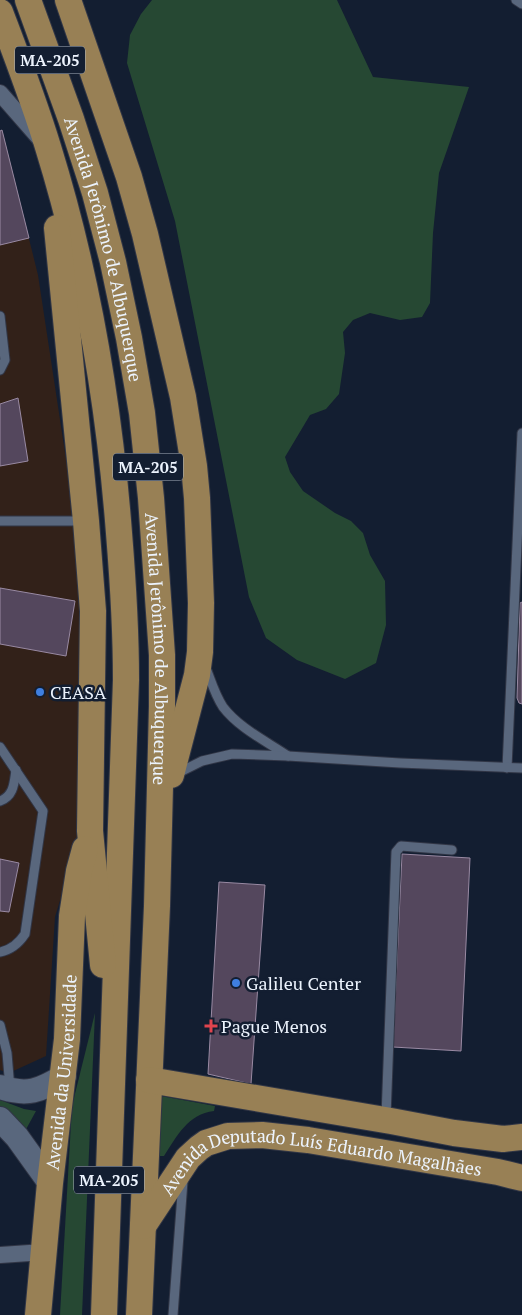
<svg xmlns="http://www.w3.org/2000/svg" width="522" height="1315" viewBox="0 0 522 1315" font-family="'PT Serif',serif">
	<style>
		.commercial { fill: #322119 }
		.green { fill: #264833 }
		.building { fill: #54475d; stroke: #998aa3 }
		.lines { fill: none; stroke-linecap: round; stroke-linejoin: round }
		.lane-casing { stroke: #313646; stroke-width: 11 }
		.street-casing { stroke: #313646; stroke-width: 18 }
		.secondary-casing { stroke: #313646; stroke-width: 26 }
		.primary-casing { stroke: #313646; stroke-width: 28 }
		.lane { stroke: #59677d; stroke-width: 9 }
		.street { stroke: #59677d; stroke-width: 16 }
		.secondary { stroke: #59677d; stroke-width: 24 }
		.primary { stroke: #988055; stroke-width: 26 }
		.shop-dot { fill: #3f7fe0; stroke: #131e31; stroke-width: 2 }
		.health-dot { fill: #e0444e; stroke: #131e31; stroke-width: 2 }
		.labels { text-anchor: middle; dominant-baseline: central; stroke-width: 5; stroke-linejoin: round; paint-order: stroke }
		.shield { fill: #131e31; stroke: #abb3c0; stroke-width: 1 }
		.shield-label { font-size: 16px; font-weight: bold; fill: #ecf3fd }
		.street-label { font-size: 18px; fill: #ecf3fd; stroke: #131e31 }
		.poi-label { font-size: 18px; fill: #ecf3fd; stroke: #131e31; text-anchor: start }
	</style>
	<rect width="100%" height="100%" fill="#131e31"/>
	<polygon class="commercial" points="2,130 38,275 80,551 80,834 55,917 46,1056 9,1073 0,1070 0,131"/>
	<g class="green">
		<polygon points="152,0 337,0 373,77 469,87 439,173 433,233 430,303 422,317 400,320 370,313 353,320 343,332 345,353 339,394 326,409 310,415 285,457 290,472 303,491 335,513 351,521 363,533 370,555 385,581 386,625 376,663 345,679 297,660 266,638 249,597 175,221 127,63 130,35 141,14"/>
		<polygon points="95,1013 82,1315 60,1315 72,1106"/>
		<path d="M161 1096 215 1106 214 1111C188 1114 177 1136 164 1156H160L158 1153Z"/>
		<polygon points="0,1100 24,1109 36,1111 24,1133 0,1113"/>
	</g>
	<g class="building">
		<polygon points="2,130 29,238 0,245 0,131"/>
		<polygon points="18,398 28,461 0,466 0,404"/>
		<polygon points="0,588 75,601 66,656 0,644"/>
		<polygon points="522,602 522,704 519,703 517,698 520,603"/>
		<polygon points="402,854 470,858 461,1051 393,1047"/>
		<polygon points="0,859 19,863 9,912 0,911"/>
		<polygon points="219,882 265,885 251,1084 208,1074"/>
	</g>
	<g class="lines">
		<g class="lane-casing">
			<g id="lane">
				<polyline points="516,0 522,4"/>
				<polyline points="0,316 5,360 0,370"/>
				<polyline points="0,521 84,521"/>
				<path d="M206 668C211 681 215 695 223 707 239 728 266 741 288 756"/>
				<path d="M0 747 43 811 25 934C19 943 11 950 0 952"/>
				<polyline points="507,768 522,433"/>
				<polyline points="176,774 202,761 232,754 288,756 400,763 522,768"/>
				<path d="M0 801C14 796 14 783 16 770"/>
				<polyline points="0,1025 7,1053 10,1089"/>
				<polyline points="386,1117 396,852 401,846 452,850"/>
				<polyline points="173,1315 183,1181"/>
			</g>
		</g>
		<g class="street-casing">
			<g id="street">
				<polyline points="0,93 41,140"/>
				<polyline points="0,1255 44,1252"/>
			</g>
		</g>
		<g class="secondary-casing">
			<g id="secondary">
				<path d="M0 1087C27 1096 40 1091 64 1076"/>
				<polyline points="0,1119 17,1137 50,1183"/>
			</g>
		</g>
		<g class="primary-casing">
			<g id="primary">
				<path id="s1" d="M28 0 71 119 95 193 113 262 129 338 142 413 151 498 162 655V706L157 906 139 1315"/>
				<polyline points="68,0 129,177 145,234 183,397 194,466 197,498 201,603 200,652 197,675 171,775"/>
				<path d="M0 12C17 57 34 101 48 147 87 273 109 402 119 533 123 582 126 631 126 680L104 1315"/>
				<polyline points="57,228 86,521 93,611 90,831 103,965"/>
				<polyline points="149,1080 391,1121 454,1133 503,1139 522,1137"/>
				<path id="s2" d="M143 1226 188 1158 199 1148 206 1143 228 1136 262 1135 308 1140 498 1172 522 1178"/>
				<path id="s3" d="M38 1315 50 1183 67 1039 72 916 79 871 85 849"/>
			</g>
		</g>
		<use href="#lane" class="lane"/>
		<use href="#street" class="street"/>
		<use href="#secondary" class="secondary"/>
		<use href="#primary" class="primary"/>
	</g>
	<g class="shop-dot">
		<circle cx="40" cy="692" r="5"/>
		<circle cx="236" cy="983" r="5"/>
	</g>
	<path class="health-dot" d="M208.5 1018.5h5v5h5v5h-5v5h-5v-5h-5v-5h5z"/>
	<g class="labels">
		<g class="shield">
			<rect x="15" y="46.5" width="70" height="27" rx="4"/>
			<rect x="113" y="453.5" width="70" height="27" rx="4"/>
			<rect x="74" y="1166.5" width="70" height="27" rx="4"/>
		</g>
		<g class="shield-label">
			<text x="50" y="60">MA-205</text>
			<text x="148" y="467">MA-205</text>
			<text x="109" y="1180">MA-205</text>
		</g>
		<g class="street-label">
			<text stroke="none"><textPath href="#s1" startOffset="261">Avenida Jerônimo de Albuquerque</textPath></text>
			<text stroke="none"><textPath href="#s1" startOffset="666">Avenida Jerônimo de Albuquerque</textPath></text>
			<text stroke="none"><textPath href="#s3" startOffset="244">Avenida da Universidade</textPath></text>
			<text stroke="none"><textPath href="#s2" startOffset="212">Avenida Deputado Luís Eduardo Magalhães</textPath></text>
		</g>
		<g class="poi-label">
			<text x="50" y="692">CEASA</text>
			<text x="246" y="983">Galileu Center</text>
			<text x="221" y="1026">Pague Menos</text>
		</g>
	</g>
</svg>
